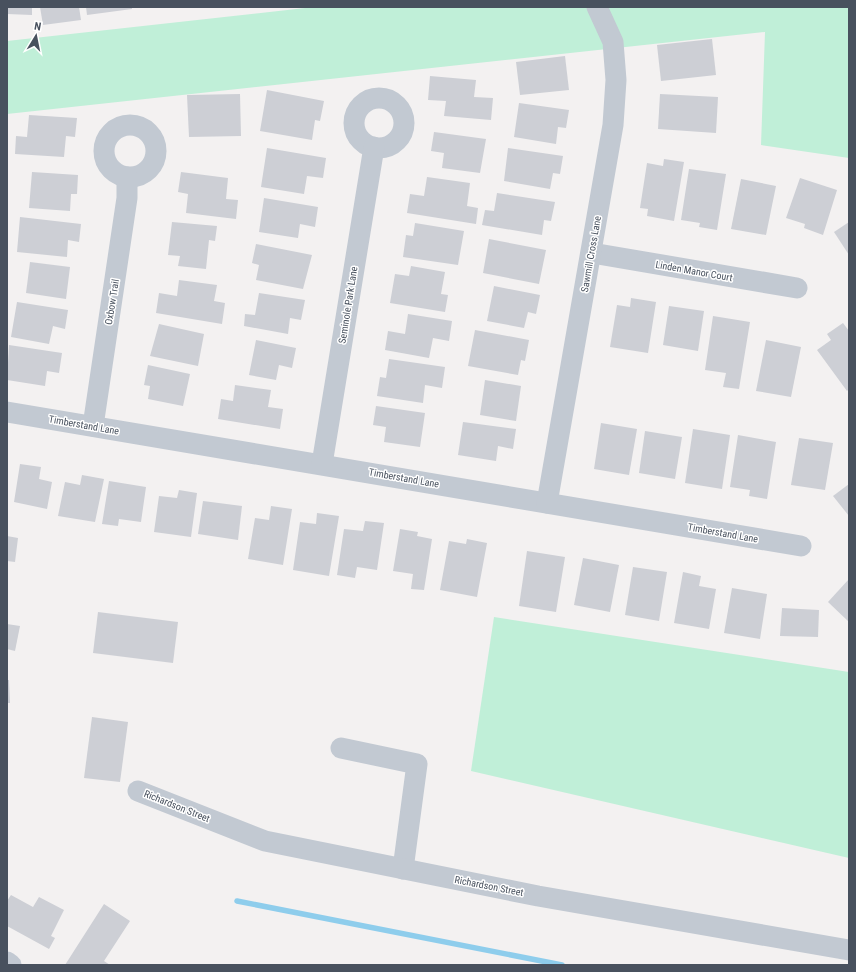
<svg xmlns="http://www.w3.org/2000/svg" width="856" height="972" viewBox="0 0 856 972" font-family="'Roboto Condensed',sans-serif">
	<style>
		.green { fill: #c0efd8 }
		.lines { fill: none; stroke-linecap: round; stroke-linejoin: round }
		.stream { stroke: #8ecdec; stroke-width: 5.5 }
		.building { fill: #cdcfd5 }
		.minor { stroke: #c2c9d2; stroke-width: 21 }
		.labels { text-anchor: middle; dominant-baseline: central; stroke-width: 3; stroke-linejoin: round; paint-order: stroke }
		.street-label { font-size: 10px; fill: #48515e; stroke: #fff }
	</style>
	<rect width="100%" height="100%" fill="#f3f1f1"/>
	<g class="green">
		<polygon points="314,7 849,7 849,158 761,145 765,32 7,114 7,41"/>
		<polygon points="494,617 849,672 849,858 471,771"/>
	</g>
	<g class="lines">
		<polyline class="stream" points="237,901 562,965"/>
	</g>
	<g class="building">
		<polygon points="7,7 32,7 32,15 7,14"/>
		<polygon points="40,7 79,7 81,20 43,25"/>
		<polygon points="86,7 132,7 132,9 87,15"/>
		<polygon points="712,39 716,75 661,81 657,45"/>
		<polygon points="565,56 569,90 520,95 516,62"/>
		<polygon points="430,76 476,80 474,97 493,98 491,120 444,116 446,101 428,100"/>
		<polygon points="267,90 324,101 320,121 315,120 312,140 260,131"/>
		<polygon points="240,94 241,136 189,137 187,95"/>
		<polygon points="660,94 718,97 716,133 658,129"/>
		<polygon points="519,103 569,110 566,128 558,127 556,144 514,137"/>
		<polygon points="29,115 77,118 75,137 66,136 64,157 15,154 16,136 27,137"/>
		<polygon points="434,132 486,139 480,173 442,168 444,153 431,151"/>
		<polygon points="267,148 326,158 323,178 307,176 304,194 261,187"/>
		<polygon points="508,148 563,156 560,174 553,173 550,189 504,181"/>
		<polygon points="664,159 684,162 674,221 647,216 648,209 640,208 647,163 663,166"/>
		<polygon points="689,169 726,174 717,230 699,227 700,223 681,220"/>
		<polygon points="32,172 78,175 77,194 71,194 70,211 29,208"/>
		<polygon points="181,172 228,178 226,199 238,200 236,219 186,213 188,194 178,192"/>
		<polygon points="427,177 470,183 467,206 478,208 476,224 407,213 410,194 424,196"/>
		<polygon points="800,178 837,190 823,235 804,228 805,224 786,218"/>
		<polygon points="741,179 776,186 766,235 731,229"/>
		<polygon points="497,193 555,202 551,221 544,220 542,235 482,225 485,210 494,211"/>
		<polygon points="264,198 318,207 315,227 300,224 298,238 259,232"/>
		<polygon points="20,217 81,224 79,242 68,240 67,257 17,252"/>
		<polygon points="172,222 217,226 215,241 209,240 206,269 178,266 180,256 168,255"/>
		<polygon points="849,222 849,255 834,232"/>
		<polygon points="415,223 464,231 458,265 403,257 406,235 413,236"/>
		<polygon points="489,239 546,250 539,284 483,273"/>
		<polygon points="256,244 312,255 303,289 256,280 259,265 252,263"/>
		<polygon points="30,262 70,267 66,299 26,293"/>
		<polygon points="411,266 445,272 441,294 448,295 445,312 390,303 395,274 409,276"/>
		<polygon points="179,280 217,285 214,301 225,303 222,324 156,313 159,293 177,296"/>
		<polygon points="494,286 540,295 536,314 528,312 524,328 487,321"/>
		<polygon points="259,293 305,300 301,320 290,318 288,334 244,326 245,314 255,315"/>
		<polygon points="631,298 656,302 648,353 610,347 617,305 630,307"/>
		<polygon points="17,302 68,310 65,329 53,326 49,344 11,337"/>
		<polygon points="669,306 704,311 698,351 663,345"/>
		<polygon points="408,314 452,321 449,341 433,338 429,358 385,350 388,331 405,334"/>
		<polygon points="713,316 750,322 739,389 723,387 726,373 705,370"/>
		<polygon points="843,323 849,331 849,389 847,391 817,350 831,340 827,334"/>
		<polygon points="159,324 204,334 198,366 150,356"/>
		<polygon points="475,330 529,340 525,361 521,360 518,375 468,366"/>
		<polygon points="256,340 296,348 292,368 279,365 276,380 249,375"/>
		<polygon points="766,340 801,347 791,397 756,391"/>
		<polygon points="9,345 62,353 59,373 47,371 45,386 7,380"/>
		<polygon points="389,359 445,367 442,388 425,385 423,403 377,396 380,377 386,378"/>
		<polygon points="148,365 190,374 183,406 148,399 150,386 144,385"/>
		<polygon points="485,380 521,386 516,421 480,415"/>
		<polygon points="235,385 271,390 268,407 283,409 280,429 218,419 221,399 233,401"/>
		<polygon points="376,406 425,413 420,447 384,442 386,427 373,425"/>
		<polygon points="463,422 516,429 513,449 498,446 496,461 458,455"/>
		<polygon points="601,423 637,429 629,475 594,469"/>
		<polygon points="693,429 730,435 722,489 685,483"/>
		<polygon points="645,431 682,437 675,479 639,473"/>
		<polygon points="738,435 776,442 767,499 749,496 750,490 730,487"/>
		<polygon points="799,438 833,443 825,490 791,485"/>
		<polygon points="20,464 41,467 39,479 52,482 47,509 14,502"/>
		<polygon points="82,475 104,479 95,522 58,516 65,482 80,485"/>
		<polygon points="109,481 146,487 141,522 119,519 118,526 102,524"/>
		<polygon points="849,484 849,516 833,496"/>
		<polygon points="179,490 197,493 191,537 154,532 159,496 177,498"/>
		<polygon points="203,501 242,506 238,540 198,534"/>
		<polygon points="271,506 292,509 283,565 248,559 255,518 269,520"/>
		<polygon points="317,513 339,516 329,576 293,570 300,522 316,524"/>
		<polygon points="365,521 384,523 377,570 357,567 355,578 337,575 344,529 363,531"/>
		<polygon points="400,529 418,532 417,536 432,539 424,590 411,589 413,574 393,571"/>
		<polygon points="7,536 18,538 15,562 7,561"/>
		<polygon points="467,539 487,543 477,597 440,590 449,541 466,544"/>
		<polygon points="527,551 565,557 556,612 519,606"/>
		<polygon points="583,558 619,565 610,612 574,605"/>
		<polygon points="633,567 667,572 659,621 625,615"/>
		<polygon points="683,572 701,576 699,586 716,589 709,629 674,623"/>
		<polygon points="849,579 849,622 828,602"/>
		<polygon points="732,588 767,594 760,639 724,633"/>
		<polygon points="782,608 819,610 818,637 780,636"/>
		<polygon points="98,612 178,622 173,663 93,653"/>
		<polygon points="7,624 20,626 15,651 7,649"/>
		<polygon points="7,680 9,680 10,703 7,703"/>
		<polygon points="92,717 128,722 120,782 84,778"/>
		<polygon points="11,895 33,907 39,897 64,910 51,936 55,938 49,949 7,926 7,901"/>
		<polygon points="104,904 130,921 104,961 110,965 65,965"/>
	</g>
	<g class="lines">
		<g class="minor">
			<circle cx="379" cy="123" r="25"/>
			<circle cx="130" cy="151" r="26"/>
			<polyline points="592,253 797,288"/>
			<polyline points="7,412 801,546"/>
			<polyline points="93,426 127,198 127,177"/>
			<polyline points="322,464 374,147"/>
			<polyline points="547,503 613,125 616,80 613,42 597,7"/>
			<polyline points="341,748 417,764 403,869"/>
			<polyline points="138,791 265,841 538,896 849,950"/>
			<polyline points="7,962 11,965"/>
		</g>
	</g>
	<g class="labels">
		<g class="street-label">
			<text transform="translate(591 254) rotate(-80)">Sawmill Cross Lane</text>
			<text transform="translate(694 271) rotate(10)">Linden Manor Court</text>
			<text transform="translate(112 302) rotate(-81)">Oxbow Trail</text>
			<text transform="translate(348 305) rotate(-81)">Seminole Park Lane</text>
			<text transform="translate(84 425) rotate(10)">Timberstand Lane</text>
			<text transform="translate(404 478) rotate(10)">Timberstand Lane</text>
			<text transform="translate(723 533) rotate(10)">Timberstand Lane</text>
			<text transform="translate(177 806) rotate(22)">Richardson Street</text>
			<text transform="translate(489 886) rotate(11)">Richardson Street</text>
		</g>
	</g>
	<rect width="856" height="972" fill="none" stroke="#48515e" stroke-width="16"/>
	<g transform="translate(36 36) rotate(10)" stroke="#ffffff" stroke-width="3" paint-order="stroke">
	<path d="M0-3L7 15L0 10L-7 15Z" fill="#48515e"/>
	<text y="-6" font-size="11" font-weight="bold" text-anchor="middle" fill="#48515e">N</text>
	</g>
</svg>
